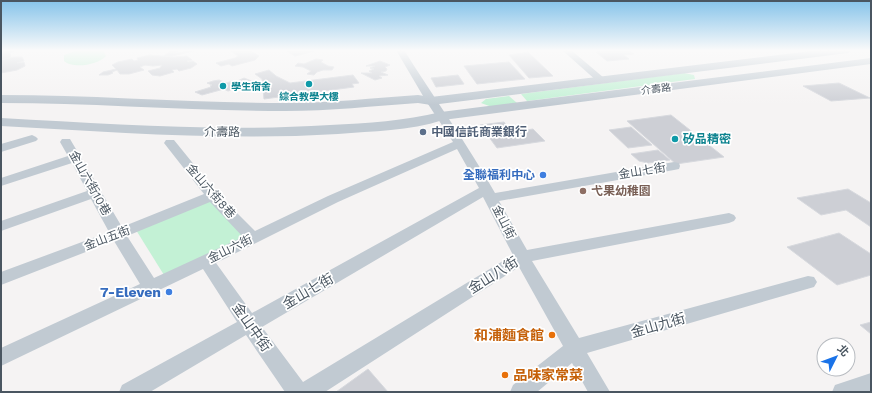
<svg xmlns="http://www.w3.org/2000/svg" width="872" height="393" viewBox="0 0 872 393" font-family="'Work Sans','Noto Sans TC',sans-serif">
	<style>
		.green { fill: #c3f1d5 }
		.building { fill: #cdcfd5; stroke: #d7d9de }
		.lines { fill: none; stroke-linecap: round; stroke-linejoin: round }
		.minor { fill: #c1cad2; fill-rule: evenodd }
		.tertiary { fill: #c1cad2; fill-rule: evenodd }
		.culture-dot { fill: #0f9aa8; stroke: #fff; stroke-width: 1.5 }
		.service-dot { fill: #5c6f8a; stroke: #fff; stroke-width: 1.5 }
		.shop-dot { fill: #3f7fe0; stroke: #fff; stroke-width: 1.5 }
		.education-dot { fill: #8d6e63; stroke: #fff; stroke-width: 1.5 }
		.food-dot { fill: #e8710a; stroke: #fff; stroke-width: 1.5 }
		.labels { text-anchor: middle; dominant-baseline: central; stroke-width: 3.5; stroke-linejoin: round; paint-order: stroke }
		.far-culture-label { font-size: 10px; font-weight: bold; fill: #0d838f; stroke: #fff; text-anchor: start }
		.far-street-label { font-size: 10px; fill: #4a5661; stroke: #fff }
		.street-label { font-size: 12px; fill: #4a5661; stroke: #fff }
		.service-label { font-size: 12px; font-weight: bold; fill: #4e5e75; stroke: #fff; text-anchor: start }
		.culture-label { font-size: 12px; font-weight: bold; fill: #0d838f; stroke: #fff; text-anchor: start }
		.shop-label { font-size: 12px; font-weight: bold; fill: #366cbe; stroke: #fff; text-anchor: end }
		.education-label { font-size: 12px; font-weight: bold; fill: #785e54; stroke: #fff; text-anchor: start }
		.near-street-label { font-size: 14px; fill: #4a5661; stroke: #fff }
		.near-shop-label { font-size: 14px; font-weight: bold; fill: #366cbe; stroke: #fff; text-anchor: end }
		.near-food-label { font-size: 14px; font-weight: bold; fill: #c56008; stroke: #fff; text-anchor: end }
	</style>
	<rect width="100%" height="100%" fill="#f5f3f3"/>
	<g class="green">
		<path d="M78 50H103L106 56C98 65 73 69 64 61V55Z"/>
		<polygon points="684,73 694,75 695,79 527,101 521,94"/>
		<polygon points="509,96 517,103 492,107 481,103 486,99"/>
		<polygon points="212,200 244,237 164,275 136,230"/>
	</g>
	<g class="building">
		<polygon points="7,50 16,50 10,53 11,58 1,60 1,53"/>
		<polygon points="172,50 179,50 173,54 190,50 198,50 172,56 164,56"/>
		<polygon points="230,50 251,51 259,56 255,60 232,66 229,64 221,66 216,63 235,58 238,56"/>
		<polygon points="285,50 314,50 315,51 295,56"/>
		<polygon points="605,50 628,50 634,54 624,55 629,59 607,61 596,52 606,51"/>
		<polygon points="528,52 553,76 529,78 509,55"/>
		<polygon points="149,55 174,57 187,56 192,60 187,61 188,62 193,61 197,64 191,68 179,71 177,69 172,70 174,72 160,76 152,75 148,71 160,68 162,65 153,66 145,65 140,67 144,70 129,74 120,74 117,70 112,72 113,73 108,75 99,75 103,72 116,69 112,65 118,62 132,59 134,61 138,60 137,58"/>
		<polygon points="14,57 22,57 24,61 17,63 24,62 25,66 17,70 1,73 1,60"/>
		<polygon points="316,59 323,60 321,62 328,66 334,67 332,70 323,70 317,72 314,75 307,74 311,71 303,67 295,66 298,63 304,64"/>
		<polygon points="380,61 390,65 385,67 387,69 386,71 381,72 388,75 379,76 382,78 375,80 361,73 372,73 369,71 374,69 370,68 375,66 366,66"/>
		<polygon points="509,62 525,79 477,84 464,66"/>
		<polygon points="269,70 276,76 290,83 353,75 359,83 352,84 354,87 264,99 262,79 255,74"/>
		<polygon points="458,75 464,84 436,87 431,78"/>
		<polygon points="244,78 254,82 245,86 237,83 232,85 238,88 228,91 224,89 202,95 195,92 211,87 210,86 212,85 207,83 213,81 219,80 227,83 232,81 235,82"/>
		<polygon points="839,83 870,98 831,101 803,86"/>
		<polygon points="671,115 724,157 676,164 627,121"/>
		<polygon points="504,122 512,132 533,129 545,141 497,148 480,125"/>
		<polygon points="631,127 652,145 628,148 609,130"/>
		<polygon points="658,150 670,160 648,163 639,161 631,154"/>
		<polygon points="848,189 871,203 871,227 846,210 821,215 797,198"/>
		<polygon points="839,233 871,254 871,275 837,285 787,247"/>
		<polygon points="871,322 871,334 860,325"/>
		<polygon points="368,369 388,392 336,392"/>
	</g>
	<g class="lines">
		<g class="minor">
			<path d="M396 50H404C434 98 468 145 495 193L674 162 679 163 680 166 679 169 674 170 499 201 527 250 729 213 734 215 736 218 734 221 729 223 532 261 579 338 808 276 814 277 817 282 814 287 587 353 610 392H588L572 363 537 392H510L513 385 563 346 519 267 325 392H285L246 335 150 392H119L122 385 237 322 203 269 1 366V348L140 284 114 241 1 285V272L109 232 91 199 1 231V221L87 191 72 163 1 186V178L68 156 60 142 62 139H70L122 227 204 194 164 143 166 140H174L217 193 255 231 328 196 453 142 426 101ZM457 149 479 188 252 313 216 263 338 202ZM483 197 513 255 303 382 262 327ZM210 202 243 237 154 278 127 236Z"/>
			<polygon points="562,50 571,50 604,78 606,80 604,82 598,82"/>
			<polygon points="32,135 36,137 38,139 36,141 1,152 1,144"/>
			<polygon points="871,373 871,392 832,392 835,385"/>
		</g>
		<g class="tertiary">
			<path d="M819 50H853L848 53 431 105 418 103C374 106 330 111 285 111 190 111 96 103 1 103V95C96 95 190 103 285 103 330 103 374 98 418 95L431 97Z"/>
			<path d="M871 58V64L443 120C409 131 373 131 338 134 225 141 113 132 1 126V118C111 124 221 132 330 125 368 123 404 121 441 112Z"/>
		</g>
	</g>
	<linearGradient id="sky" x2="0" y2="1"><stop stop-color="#85c3ea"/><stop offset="0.48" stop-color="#fafafa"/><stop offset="1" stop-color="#fafafa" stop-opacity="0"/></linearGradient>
	<rect width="872" height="105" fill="url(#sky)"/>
	<g class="culture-dot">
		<circle cx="309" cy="84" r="4"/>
		<circle cx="223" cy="86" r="4"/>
		<circle cx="675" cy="139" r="4"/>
	</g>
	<circle class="service-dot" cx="423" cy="132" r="4"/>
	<g class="shop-dot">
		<circle cx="543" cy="175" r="4"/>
		<circle cx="169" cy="292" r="4"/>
	</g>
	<circle class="education-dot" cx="583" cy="191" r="4"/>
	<g class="food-dot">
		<circle cx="552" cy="335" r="4"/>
		<circle cx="505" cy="375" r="4"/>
	</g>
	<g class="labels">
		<g class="far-culture-label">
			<text x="231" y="86">學生宿舍</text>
			<text x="309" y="96" text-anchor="middle">綜合教學大樓</text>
		</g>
		<g class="far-street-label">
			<text transform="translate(656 89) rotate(-7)">介壽路</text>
		</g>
		<g class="street-label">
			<text transform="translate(222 132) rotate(1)">介壽路</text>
			<text transform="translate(642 171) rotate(-9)">金山七街</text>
			<text transform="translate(90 183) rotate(61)">金山六街10巷</text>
			<text transform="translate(211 191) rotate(49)">金山六街8巷</text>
			<text transform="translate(504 222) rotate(63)">金山街</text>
			<text transform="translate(107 238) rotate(-21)">金山五街</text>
			<text transform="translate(230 249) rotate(-26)">金山六街</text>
		</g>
		<g class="service-label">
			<text x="431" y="132">中國信託商業銀行</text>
		</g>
		<g class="culture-label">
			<text x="683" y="139">矽品精密</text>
		</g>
		<g class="shop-label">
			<text x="535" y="175">全聯福利中心</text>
		</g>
		<g class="education-label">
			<text x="591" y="191">弋果幼稚園</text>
		</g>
		<g class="near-street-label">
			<text transform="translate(493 275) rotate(-32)">金山八街</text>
			<text transform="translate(308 291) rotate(-30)">金山七街</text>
			<text transform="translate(658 325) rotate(-16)">金山九街</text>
			<text transform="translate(252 327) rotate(55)">金山中街</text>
		</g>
		<g class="near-shop-label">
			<text x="161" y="292">7-Eleven</text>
		</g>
		<g class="near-food-label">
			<text x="544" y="335">和浦麵食館</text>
			<text x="513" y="375" text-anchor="start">品味家常菜</text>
		</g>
	</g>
	<rect width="872" height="393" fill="none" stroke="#4a5661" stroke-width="4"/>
	<g transform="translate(836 357) rotate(48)"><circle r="19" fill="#ffffff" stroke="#b7bbc0"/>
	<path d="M0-3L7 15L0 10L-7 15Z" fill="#1a73e8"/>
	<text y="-6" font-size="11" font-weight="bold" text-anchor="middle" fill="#4a5661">北</text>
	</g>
</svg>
